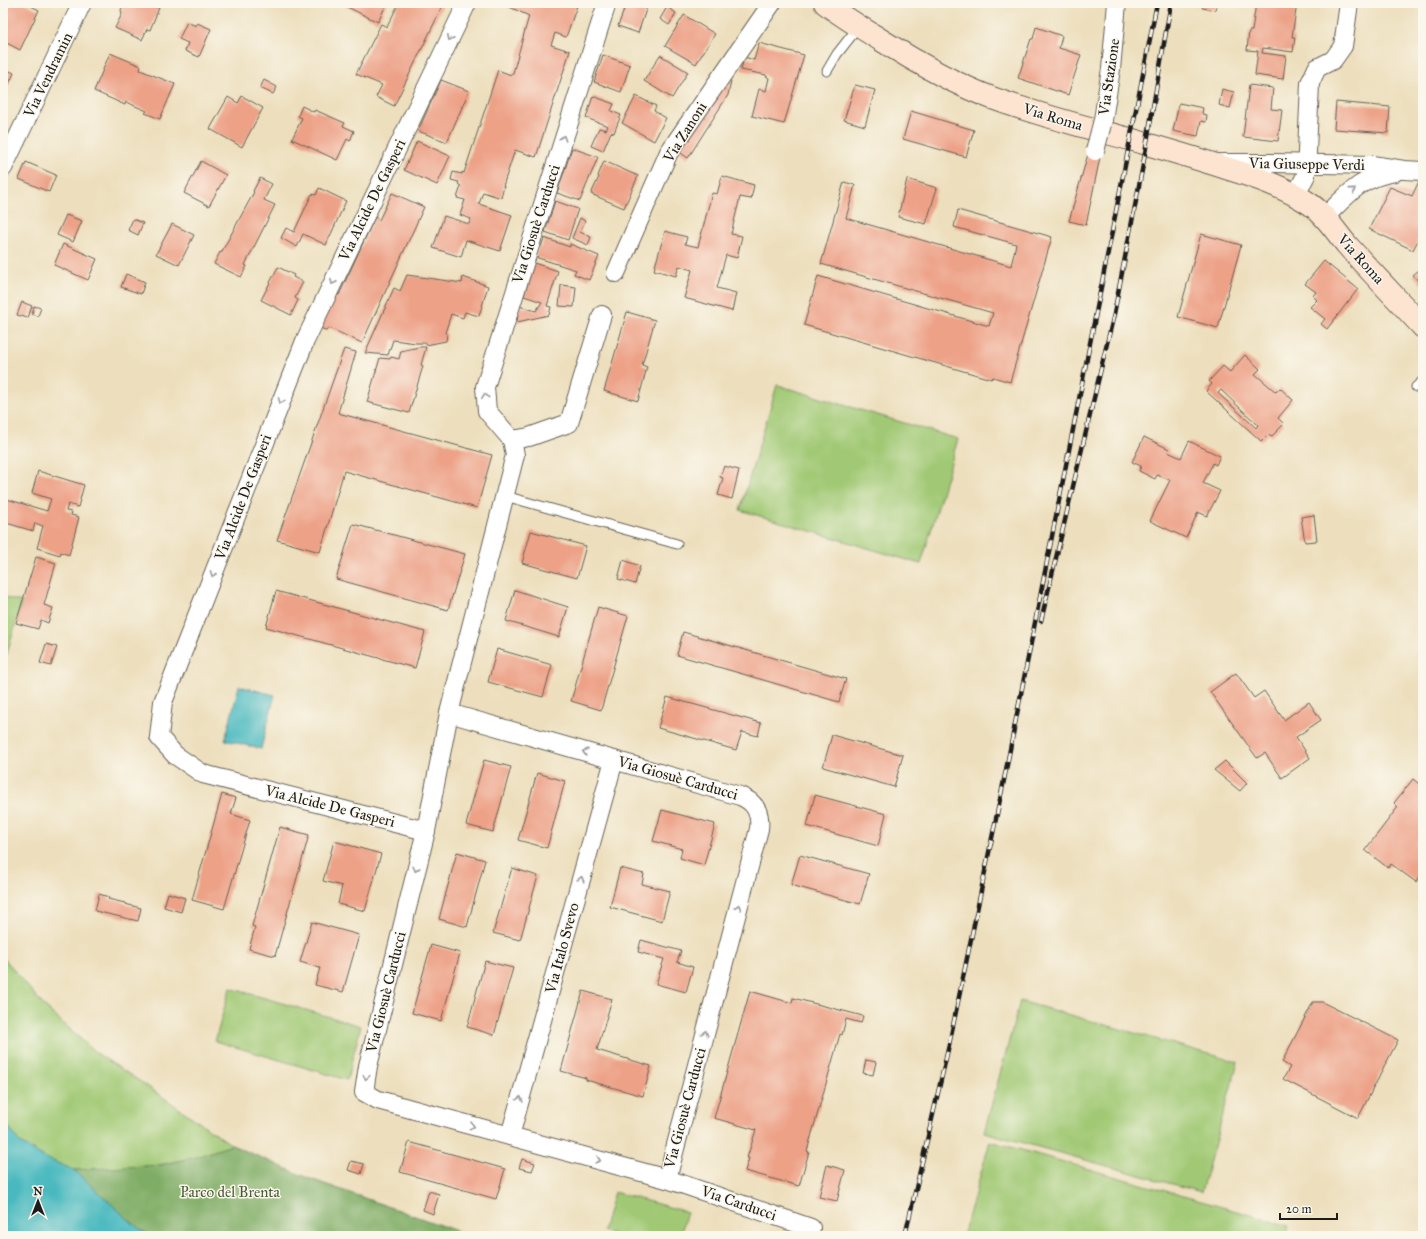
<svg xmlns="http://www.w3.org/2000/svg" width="1426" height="1239" viewBox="0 0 1426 1239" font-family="'IM FELL Great Primer',serif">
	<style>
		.green { fill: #a1c975; stroke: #5e7248 }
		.forest { fill: #80ad66; stroke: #4e6441 }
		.water { fill: #49b9bf; stroke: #326a6e }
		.building { fill: #eda187; fill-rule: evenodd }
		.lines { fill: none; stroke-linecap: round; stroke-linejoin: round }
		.service-casing { stroke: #656054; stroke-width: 11 }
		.minor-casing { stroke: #656054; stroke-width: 20 }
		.secondary-casing { stroke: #656054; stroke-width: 24 }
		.service { stroke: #fff; stroke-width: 9 }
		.minor { stroke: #fff; stroke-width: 18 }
		.secondary { stroke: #fde4d1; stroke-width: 22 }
		.rail-casing { stroke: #1c1c1c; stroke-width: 4.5 }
		.rail { stroke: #fbf7ec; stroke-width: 3; stroke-dasharray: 9; stroke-linecap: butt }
		.minor-bridge-casing { stroke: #656054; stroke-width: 20; stroke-linecap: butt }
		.minor-bridge { stroke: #fff; stroke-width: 18 }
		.oneway { stroke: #999 }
		.labels { text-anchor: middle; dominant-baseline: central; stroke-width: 3; stroke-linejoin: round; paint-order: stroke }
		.street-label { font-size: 15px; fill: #1c1c1c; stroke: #fbf7ec }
		.park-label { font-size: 15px; fill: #4b593b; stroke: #fbf7ec }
	</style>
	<rect width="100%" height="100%" fill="#fbf7ec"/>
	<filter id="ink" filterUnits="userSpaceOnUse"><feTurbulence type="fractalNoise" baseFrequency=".025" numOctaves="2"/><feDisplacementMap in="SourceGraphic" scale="8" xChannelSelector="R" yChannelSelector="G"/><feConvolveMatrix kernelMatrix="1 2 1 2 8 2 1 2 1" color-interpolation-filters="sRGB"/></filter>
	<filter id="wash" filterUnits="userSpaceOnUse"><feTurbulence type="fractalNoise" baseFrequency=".012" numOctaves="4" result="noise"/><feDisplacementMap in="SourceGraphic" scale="16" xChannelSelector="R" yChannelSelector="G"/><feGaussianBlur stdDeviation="0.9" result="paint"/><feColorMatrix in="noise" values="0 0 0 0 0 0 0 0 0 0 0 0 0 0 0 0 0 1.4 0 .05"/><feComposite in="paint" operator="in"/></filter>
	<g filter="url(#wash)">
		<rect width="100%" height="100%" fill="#eddfbd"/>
		<g class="green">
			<polygon points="777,385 958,439 921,564 740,510"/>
			<polygon points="3,597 22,602 3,667"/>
			<polygon points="3,957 45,1007 95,1052 144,1084 232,1145 196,1157 154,1166 74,1170 48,1159 20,1143 3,1119"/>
			<polygon points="230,988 361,1026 347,1080 215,1041"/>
			<polygon points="1020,1001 1238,1062 1201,1192 984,1132"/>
			<polygon points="990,1141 1289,1226 1286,1236 963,1236"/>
			<polygon points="614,1192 687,1212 680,1236 620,1236 603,1231"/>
		</g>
		<path class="forest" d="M232 1145 308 1178 471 1236H151C124 1221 97 1191 74 1170L161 1165 196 1157Z"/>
		<g class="water">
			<polygon points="239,686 275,695 261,749 225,740"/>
			<polygon points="3,1119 20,1143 48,1159 74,1170 120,1212 143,1232 151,1236 3,1236"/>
		</g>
		<g id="blocks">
			<g class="building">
				<polygon points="5,3 25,3 39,10 20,50 3,41 3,7"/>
				<polygon points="124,3 140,3 143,5 144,3 147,3 159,8 150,30 147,29 142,40 115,28 122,14 121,10"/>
				<polygon points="339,3 387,3 378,22"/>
				<polygon points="399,3 444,3 394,106 376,97 382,85 356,74 381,24 387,27"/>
				<polygon points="501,3 578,3 566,37 555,33 551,45 570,51 536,157 515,150 503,186 504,186 501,198 483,192 479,204 512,215 500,251 466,240 461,257 433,248 444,216 469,224 471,219 460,215 465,200 457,198 461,186 458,184 459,182 451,180 453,172 462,174 462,172 464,173 498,70 511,75 512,73 513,73 529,16"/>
				<polygon points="622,3 648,4 638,33 618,26 624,10 620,8"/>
				<polygon points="1204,3 1217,3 1215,10 1202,8"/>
				<polygon points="1256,3 1297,3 1292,37 1295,37 1293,52 1263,48 1262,53 1286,56 1283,79 1255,75 1258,51 1247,50 1249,31 1252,31"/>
				<polygon points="667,7 676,13 669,25 660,19"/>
				<polygon points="684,15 715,34 696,64 665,46"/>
				<polygon points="187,22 196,26 197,23 211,29 199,57 185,51 188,43 179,39"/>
				<polygon points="1036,27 1062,36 1059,48 1081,55 1068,95 1018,78 1031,39 1033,39"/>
				<polygon points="759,43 804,55 784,124 752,116 759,89 766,91 769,78 766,76 766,75 741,70 744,57 754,60"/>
				<polygon points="110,53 141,66 140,70 175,84 160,119 145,113 147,111 126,102 125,105 94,91"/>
				<polygon points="603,55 630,65 621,92 594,82"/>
				<polygon points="660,55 688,72 672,98 644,81"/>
				<polygon points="3,68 14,73 3,97"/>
				<polygon points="724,76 731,81 728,95 688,158 678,151"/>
				<polygon points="264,80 277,87 273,94 260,88"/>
				<polygon points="441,80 469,91 447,142 418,131"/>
				<polygon points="855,85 875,90 865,126 844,120"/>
				<polygon points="1249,85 1273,88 1271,109 1282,110 1278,141 1243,137"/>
				<polygon points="1222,89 1234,92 1230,108 1219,105"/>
				<polygon points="242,96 263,108 242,147 210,129 228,97 238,103"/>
				<polygon points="593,96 614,104 611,111 621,115 614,133 611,132 603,151 591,146 599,128 606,130 608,126 586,118"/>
				<polygon points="636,96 656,106 654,111 666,118 654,141 622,123"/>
				<polygon points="1336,102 1390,107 1388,133 1334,129"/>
				<polygon points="1179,103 1203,108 1202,114 1207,115 1206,122 1201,121 1198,136 1173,131"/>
				<polygon points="302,106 314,112 315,110 345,123 343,126 354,131 350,141 347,139 337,160 292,139 302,118 298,116"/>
				<polygon points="911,111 974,130 966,157 903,139"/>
				<polygon points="417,141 450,156 437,185 404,170"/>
				<polygon points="572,148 598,157 580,201 557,193"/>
				<polygon points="1088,154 1100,157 1086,225 1069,221"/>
				<polygon points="201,161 226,175 209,206 184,193"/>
				<polygon points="604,161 638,176 624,208 591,194 599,177 598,176"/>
				<polygon points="26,162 56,175 49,192 19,179"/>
				<polygon points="722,176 754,185 751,199 740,197 731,234 742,236 737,258 726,255 717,288 736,293 732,311 684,298 692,270 679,266 676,276 654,270 665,231 687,237 685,244 698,247 712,193 717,194"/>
				<polygon points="260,178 272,184 264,200 275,205 245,265 247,266 241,277 214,264 220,252 221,253 254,192 253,191"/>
				<polygon points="907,179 937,188 926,224 898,217"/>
				<polygon points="1419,181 1423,181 1423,242 1418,240 1413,250 1369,229 1390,187 1412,196"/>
				<polygon points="844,182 855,185 846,218 1011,266 1016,244 954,227 958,210 1052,237 1010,382 993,377 991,379 804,325 818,276 989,326 993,313 821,264"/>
				<polygon points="319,188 346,201 326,245 303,234 297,247 281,238 286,228 294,232 312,194 316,195"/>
				<polygon points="392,193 424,207 362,343 329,328 327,331 316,326 332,291 339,295 375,217 379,220"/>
				<polygon points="555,201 578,209 568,240 545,232"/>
				<polygon points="66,215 82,221 73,242 57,235"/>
				<polygon points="580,218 585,221 580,232 591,237 588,245 572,238"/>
				<polygon points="133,219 143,223 138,235 128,230"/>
				<polygon points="172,224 194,235 179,265 156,254"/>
				<polygon points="1201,234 1241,245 1218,328 1178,317"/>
				<polygon points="544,238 570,247 570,244 599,256 589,280 574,274 576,270 535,257 539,247 541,247"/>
				<polygon points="63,244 97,259 88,280 54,265"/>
				<polygon points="1324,261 1358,289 1327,329 1321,324 1325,319 1310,307 1317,300 1313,296 1316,292 1305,284"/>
				<polygon points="534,263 558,271 547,306 551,307 549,315 517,322 519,306 536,311 542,302 524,296"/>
				<polygon points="278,267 294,275 293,277 303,282 295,298 298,300 291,315 261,300"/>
				<polygon points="1423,267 1423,286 1413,275"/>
				<polygon points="126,274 145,282 141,294 121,287"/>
				<polygon points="407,275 462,283 463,277 488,286 479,316 465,312 463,318 451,314 445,333 447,334 446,341 426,345 427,343 416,343 393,340 388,355 365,353 394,288 400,291"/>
				<polygon points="561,285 576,287 574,307 559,306"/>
				<polygon points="22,302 32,306 28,318 17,315"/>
				<polygon points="34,306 41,308 38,316 32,314"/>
				<polygon points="627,312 655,320 642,365 647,367 638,401 604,391"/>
				<polygon points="419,347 426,347 421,365 423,366 409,413 367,402 380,358 390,359 391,357 399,359 401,351"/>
				<polygon points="344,349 356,352 338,413 492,455 477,508 344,471 320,552 277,540"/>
				<path d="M1245 355 1260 369 1255 374 1276 392 1280 388 1293 400 1278 418 1284 424 1271 437 1268 434 1261 441 1206 391 1212 384 1209 381 1223 366 1230 372ZM1221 390 1258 425 1256 428 1220 395 1218 393Z"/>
				<polygon points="1144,437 1169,449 1168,452 1181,458 1189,441 1220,456 1216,465 1213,463 1203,483 1220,491 1207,516 1198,512 1186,538 1150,521 1170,480 1157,475 1155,479 1139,471 1141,466 1132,462"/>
				<polygon points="724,466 739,470 732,499 718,495 723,478 720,477"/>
				<polygon points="38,471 84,485 78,507 68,504 66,511 72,512 71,515 79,517 69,555 61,552 60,555 37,548 43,526 35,523 33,531 3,522 3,498 47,511 51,499 32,493"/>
				<polygon points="1314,515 1317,541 1305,542 1301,517"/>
				<polygon points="353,524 465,554 448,610 336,579"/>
				<polygon points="531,531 586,546 577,578 522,563"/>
				<polygon points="36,557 56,563 44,605 53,608 48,623 41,620 38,629 16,623"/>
				<polygon points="623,560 640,566 635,584 618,579"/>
				<polygon points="515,590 568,607 559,637 506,621"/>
				<polygon points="276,591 425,632 415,668 266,627"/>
				<polygon points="598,607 628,616 601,710 571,701"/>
				<polygon points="683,632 846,679 839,702 677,655"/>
				<polygon points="46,644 57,647 51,666 40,663"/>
				<polygon points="497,649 552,665 543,697 488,682"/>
				<polygon points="1236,673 1254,698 1264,691 1284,720 1309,702 1321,720 1296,737 1310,758 1282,778 1265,753 1257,758 1210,692"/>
				<polygon points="667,697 761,723 758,736 742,732 736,750 658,728"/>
				<polygon points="832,735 903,755 894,787 823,767"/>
				<polygon points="484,760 511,767 493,832 466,825"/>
				<polygon points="1225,761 1247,783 1240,791 1214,770"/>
				<polygon points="537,773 565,781 547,848 518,840"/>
				<polygon points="1413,779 1423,787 1423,873 1416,882 1391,864 1388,868 1365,850 1398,807 1394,803"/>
				<polygon points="222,794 236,798 231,814 250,820 224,909 192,900"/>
				<polygon points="815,795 886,814 878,846 807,826"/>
				<polygon points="662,810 715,824 704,865 680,858 682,849 653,841"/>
				<polygon points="280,827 309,835 275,956 249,949 255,927 252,926"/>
				<polygon points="334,841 381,854 365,911 338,904 342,886 323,881"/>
				<polygon points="457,852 485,860 467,927 439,919"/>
				<polygon points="800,855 869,874 860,904 791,885"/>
				<polygon points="512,868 538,876 520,940 493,933"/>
				<polygon points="620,868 644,874 642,884 670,891 662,921 610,907"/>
				<polygon points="168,893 185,898 181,912 164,907"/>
				<polygon points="99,894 109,897 108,899 125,903 125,904 141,908 138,921 95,911"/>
				<polygon points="312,922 359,935 343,992 315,985 320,968 300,962"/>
				<polygon points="641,940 681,951 677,962 693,967 686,992 656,984 664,959 638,952"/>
				<polygon points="431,945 460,953 441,1021 412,1013"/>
				<polygon points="485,961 513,968 494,1035 467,1027"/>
				<polygon points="583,991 612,999 597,1050 651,1066 643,1096 586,1080 586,1078 561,1071"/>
				<polygon points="750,991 792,1003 793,998 863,1016 861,1023 846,1019 842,1035 840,1034 807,1151 809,1152 799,1186 745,1171 749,1158 747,1158 756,1130 714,1118"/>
				<polygon points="1313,1002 1322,1002 1398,1040 1358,1118 1283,1079 1290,1067 1282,1062"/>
				<polygon points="866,1060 876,1062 873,1075 863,1073"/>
				<polygon points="409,1142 505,1169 496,1199 400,1172"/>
				<polygon points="522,1159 535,1163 532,1171 519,1168"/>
				<polygon points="351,1161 364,1164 361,1174 348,1170"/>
				<polygon points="827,1165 845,1170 837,1201 819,1197"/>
				<polygon points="429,1191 439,1194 433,1214 423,1210"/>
			</g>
		</g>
	</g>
	<g filter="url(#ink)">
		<use href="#blocks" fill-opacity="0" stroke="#656054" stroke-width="1"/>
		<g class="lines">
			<g class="service-casing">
				<g id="service">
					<polyline points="827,71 837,54 859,26"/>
					<polyline points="1416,387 1423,381"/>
					<polyline points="505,496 677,544"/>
				</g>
			</g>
			<g class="minor-casing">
				<g id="minor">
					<polyline points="607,3 485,387 487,411 512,440 515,455 449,713 426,831 368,1066 364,1092 378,1100 667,1179 811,1228"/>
					<polyline points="1103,120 1111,69 1117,3"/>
					<polyline points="1221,163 1274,163 1372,165 1404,170 1423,171"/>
					<polyline points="3,168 82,3"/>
					<polyline points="1296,195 1306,175 1310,83 1317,68 1333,60 1343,46 1349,3"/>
					<path d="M1325 217C1348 194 1361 177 1395 172"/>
					<polyline points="616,273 669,152 772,3"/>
					<polyline points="512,440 529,437 569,423 602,315"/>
					<path d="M449 713 740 796C755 802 761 813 759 829L667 1179"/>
					<polyline points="426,831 203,774 175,755 159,737 163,702 305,341 467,3"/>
					<polyline points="510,1136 614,760"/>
				</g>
			</g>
			<g class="secondary-casing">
				<path id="secondary" d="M825 3C843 17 862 28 881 40 916 62 952 83 992 98 1038 115 1086 127 1133 140 1164 149 1195 158 1226 168 1255 177 1285 187 1310 204 1325 214 1335 231 1347 245 1372 273 1398 300 1423 327"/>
			</g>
			<use href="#service" class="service"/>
			<use href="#minor" class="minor"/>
			<use href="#secondary" class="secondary"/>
			<g class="rail-casing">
				<g id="rail">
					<polyline points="1041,621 1114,314 1143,165 1171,3"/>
					<polyline points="905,1236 949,1045 1003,785 1157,3"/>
				</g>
			</g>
			<use href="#rail" class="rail"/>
			<g class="minor-bridge-casing">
				<polyline id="minor-bridge" points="1095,151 1103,120"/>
			</g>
			<use href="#minor-bridge" class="minor-bridge"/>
		</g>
		<defs><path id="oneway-chevron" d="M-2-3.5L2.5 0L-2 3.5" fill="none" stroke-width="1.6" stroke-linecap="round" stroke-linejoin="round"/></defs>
		<g class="oneway">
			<use href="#oneway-chevron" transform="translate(450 38) rotate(116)"/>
			<use href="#oneway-chevron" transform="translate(563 138) rotate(-72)"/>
			<use href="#oneway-chevron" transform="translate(1353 190) rotate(-41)"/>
			<use href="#oneway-chevron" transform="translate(333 282) rotate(116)"/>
			<use href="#oneway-chevron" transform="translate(485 396) rotate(-96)"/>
			<use href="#oneway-chevron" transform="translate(281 401) rotate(111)"/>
			<use href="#oneway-chevron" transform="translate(213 574) rotate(111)"/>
			<use href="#oneway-chevron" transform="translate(585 752) rotate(-164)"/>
			<use href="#oneway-chevron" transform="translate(416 869) rotate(104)"/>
			<use href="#oneway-chevron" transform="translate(581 879) rotate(-75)"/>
			<use href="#oneway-chevron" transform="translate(738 907) rotate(-75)"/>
			<use href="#oneway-chevron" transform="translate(705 1033) rotate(-75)"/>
			<use href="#oneway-chevron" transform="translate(366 1077) rotate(99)"/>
			<use href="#oneway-chevron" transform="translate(520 1099) rotate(-74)"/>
			<use href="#oneway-chevron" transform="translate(472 1126) rotate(15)"/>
			<use href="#oneway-chevron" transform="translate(598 1160) rotate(15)"/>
		</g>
	</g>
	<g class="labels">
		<g class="street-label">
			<text transform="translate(48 75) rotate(-64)">Via Vendramin</text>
			<text transform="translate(1109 77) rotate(-82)">Via Stazione</text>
			<text transform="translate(1053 117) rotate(17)">Via Roma</text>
			<text transform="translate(685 132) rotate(-58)">Via Zanoni</text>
			<text transform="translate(1307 164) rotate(1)">Via Giuseppe Verdi</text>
			<text transform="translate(372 200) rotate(-64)">Via Alcide De Gasperi</text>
			<text transform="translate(536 224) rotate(-72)">Via Giosuè Carducci</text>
			<text transform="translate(1361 259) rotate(48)">Via Roma</text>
			<text transform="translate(243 497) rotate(-69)">Via Alcide De Gasperi</text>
			<text transform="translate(678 778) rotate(16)">Via Giosuè Carducci</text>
			<text transform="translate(330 806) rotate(14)">Via Alcide De Gasperi</text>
			<text transform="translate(562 948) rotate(-75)">Via Italo Svevo</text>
			<text transform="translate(386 992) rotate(-76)">Via Giosuè Carducci</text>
			<text transform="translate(685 1108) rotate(-75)">Via Giosuè Carducci</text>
			<text transform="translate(739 1203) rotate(19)">Via Carducci</text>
		</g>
		<g class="park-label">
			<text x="230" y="1192">Parco del Brenta</text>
		</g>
	</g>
	<rect width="1426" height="1239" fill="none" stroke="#fbf7ec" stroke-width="16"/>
	<g transform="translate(38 1201)" stroke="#fbf7ec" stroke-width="3" paint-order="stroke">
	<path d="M0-3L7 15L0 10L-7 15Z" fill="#1c1c1c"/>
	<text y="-6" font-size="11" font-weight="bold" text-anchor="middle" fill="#1c1c1c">N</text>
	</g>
	<path d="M1280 1213v6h57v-6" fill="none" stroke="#1c1c1c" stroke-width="2"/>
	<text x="1286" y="1213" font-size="12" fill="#1c1c1c" stroke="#fbf7ec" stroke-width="3" paint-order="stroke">20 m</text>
</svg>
